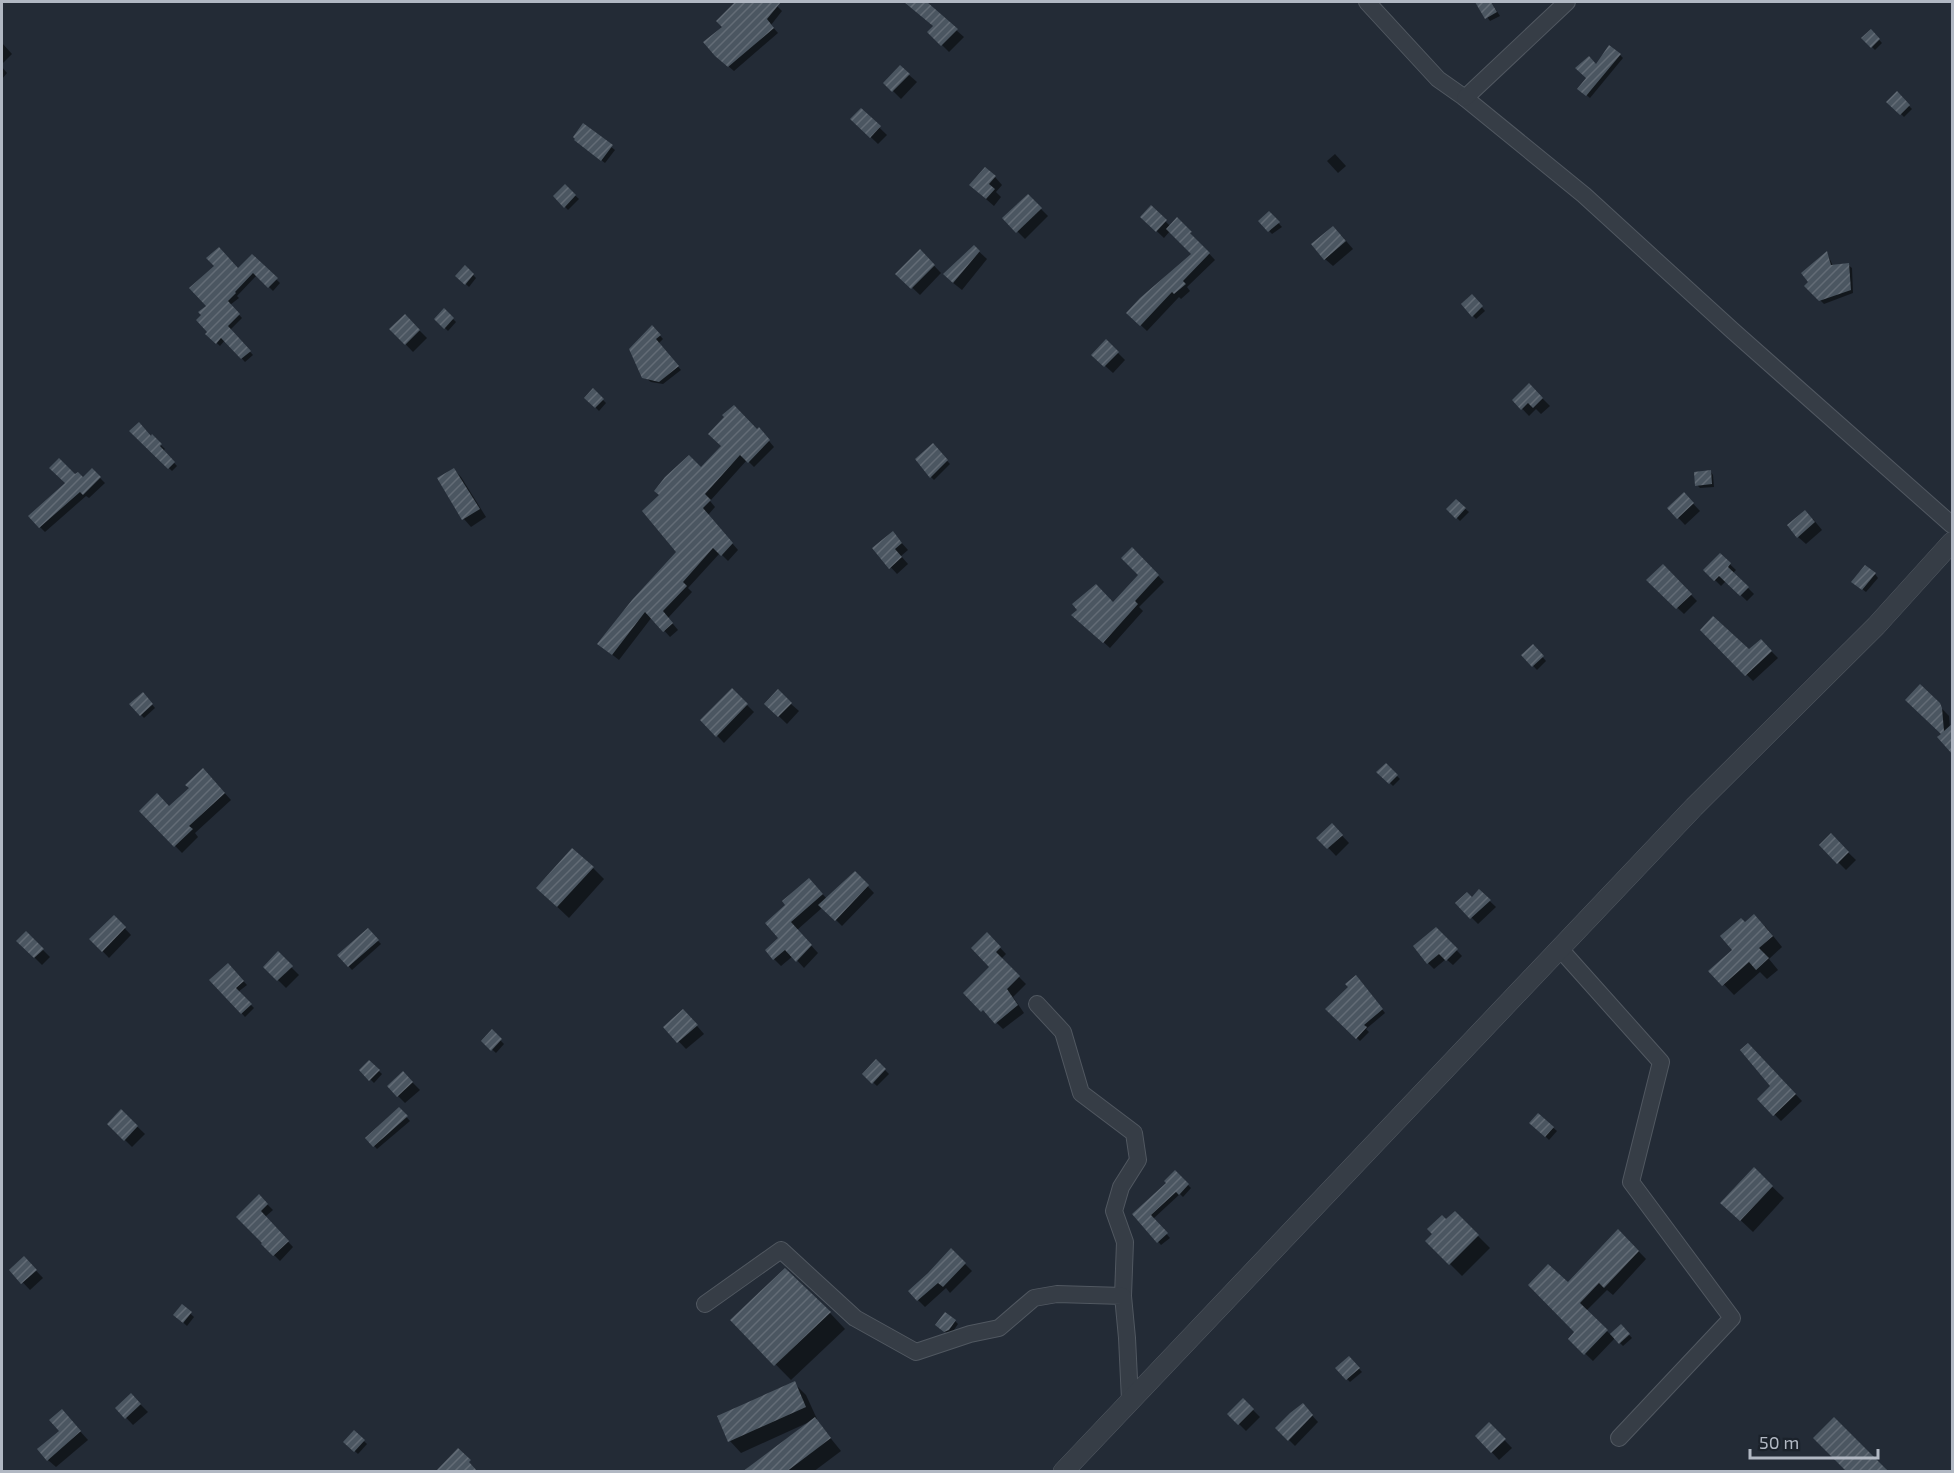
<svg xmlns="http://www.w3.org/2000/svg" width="1954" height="1473" viewBox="0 0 1954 1473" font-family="'Exo 2',sans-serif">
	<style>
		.shadow { fill: #0007 }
		.building { fill: url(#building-hatch) }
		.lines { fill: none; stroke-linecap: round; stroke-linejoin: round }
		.minor-casing { stroke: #515861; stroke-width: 18 }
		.tertiary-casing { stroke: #515861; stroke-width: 21 }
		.minor { stroke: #363d46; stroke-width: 16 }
		.tertiary { stroke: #363d46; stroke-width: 20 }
	</style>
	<defs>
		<pattern id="building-hatch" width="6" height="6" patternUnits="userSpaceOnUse" patternTransform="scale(1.5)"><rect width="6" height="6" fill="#4b5661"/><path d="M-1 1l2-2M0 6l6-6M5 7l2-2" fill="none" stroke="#636c76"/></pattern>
	</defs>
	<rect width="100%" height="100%" fill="#232b36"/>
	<g class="shadow">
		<polygon points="737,2 744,4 746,2 773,2 782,11 771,25 778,33 734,71 722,61 724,27 718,21"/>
		<polygon points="916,2 924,2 964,37 949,52 929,32 934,27 912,6"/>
		<polygon points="1481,2 1491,2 1500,16 1490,21 1478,4"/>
		<polygon points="1871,31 1882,43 1875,50 1863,38"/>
		<polygon points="2,43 12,54 2,64"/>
		<polygon points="1620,55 1623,58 1590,98 1583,92 1596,66"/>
		<polygon points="2,67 7,73 2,79"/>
		<polygon points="900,67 917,82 901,99 885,83"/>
		<polygon points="1897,94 1912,109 1904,117 1889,102"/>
		<polygon points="861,110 887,135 878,144 852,119"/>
		<polygon points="583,125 615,150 605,163 579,143"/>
		<polygon points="1335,154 1346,166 1338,173 1327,161"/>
		<polygon points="995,177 1002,185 996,192 1001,197 994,206 979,193"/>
		<polygon points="565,186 579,199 568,210 555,196"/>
		<polygon points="1028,196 1048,216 1025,239 1004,218"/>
		<polygon points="1151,207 1170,226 1177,219 1215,260 1187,287 1190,291 1181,299 1179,297 1147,331 1128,313 1193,254 1170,231 1164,238 1142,217"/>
		<polygon points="1269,213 1282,227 1272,234 1260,221"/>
		<polygon points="1341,235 1353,249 1333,266 1325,259"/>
		<polygon points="974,247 987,259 962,290 952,282"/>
		<polygon points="920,251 941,273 920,295 898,274"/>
		<polygon points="1827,253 1833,266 1848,265 1852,268 1853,293 1824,304 1806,286"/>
		<polygon points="252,256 280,283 273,291 257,275 237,296 239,298 230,305 242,318 230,330 253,355 245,362 225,340 220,346 207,334 238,270"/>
		<polygon points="465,267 476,278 469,287 457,276"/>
		<polygon points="1472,296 1485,311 1476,319 1463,305"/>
		<polygon points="444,310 456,322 448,331 436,319"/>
		<polygon points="405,316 427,338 413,352 391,329"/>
		<polygon points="652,327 663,339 658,344 681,370 663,384 651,382 642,375"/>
		<polygon points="1106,341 1125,360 1113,373 1093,355"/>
		<polygon points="1529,385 1550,406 1541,414 1536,409 1529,416 1514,400"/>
		<polygon points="593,390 606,403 599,411 586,398"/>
		<polygon points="131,431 152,437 165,449 163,451 177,466 172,471"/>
		<polygon points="757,431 764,435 774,447 754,467 747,460 710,501 715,507 708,515 738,550 728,561 720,553 688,588 692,592 668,618 678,630 670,637 652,617 619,660 605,649 678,552 702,469"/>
		<polygon points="932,445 950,464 934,480 931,477"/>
		<polygon points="92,470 105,483 89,498 86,496 45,532 40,527 75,476 83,479"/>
		<polygon points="454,470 461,477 486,517 471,527 464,519 439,479"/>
		<polygon points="1710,471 1713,475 1714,487 1700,488 1697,485"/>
		<polygon points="1684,494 1700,511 1685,525 1669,508"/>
		<polygon points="1456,501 1469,512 1460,521 1448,509"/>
		<polygon points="1813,519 1822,530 1806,544 1798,537"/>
		<polygon points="899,540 908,550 901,556 908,564 897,574 874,549"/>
		<polygon points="1132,549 1164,582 1139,607 1143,611 1110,648 1079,620 1113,604 1140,575"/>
		<polygon points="1720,555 1736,570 1733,573 1754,594 1747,601 1726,581 1721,586 1705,570"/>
		<polygon points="1663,566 1697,601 1684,614 1648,580"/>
		<polygon points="1875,574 1878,578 1866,592 1857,585"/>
		<polygon points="1702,630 1749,651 1761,641 1778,658 1753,681"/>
		<polygon points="1533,646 1546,661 1537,670 1523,655"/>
		<polygon points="1920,686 1949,716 1950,728 1943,734"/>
		<polygon points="732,690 754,712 724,743 702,720"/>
		<polygon points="143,694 155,708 144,718 131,704"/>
		<polygon points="766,704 791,704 799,711 787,724"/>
		<polygon points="1386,765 1400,779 1393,786 1379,772"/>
		<polygon points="210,777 231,800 195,833 198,837 182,853 141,811 169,808"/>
		<polygon points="1332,825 1349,843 1336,856 1319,838"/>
		<polygon points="1831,836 1856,860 1846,870 1821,845"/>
		<polygon points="593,868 604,879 569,918 550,900"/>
		<polygon points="855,873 874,893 842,926 823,907 797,930 818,953 804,968 793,956 781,966 774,959 780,938 767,923 816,887 827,899"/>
		<polygon points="1479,891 1496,907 1478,924 1457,903 1473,899"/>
		<polygon points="114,917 131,935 109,958 91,939"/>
		<polygon points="1745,924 1765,926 1782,947 1769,959 1778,970 1767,979 1760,972 1734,995 1711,971 1734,950"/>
		<polygon points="1436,929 1462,956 1453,965 1446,959 1434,969 1428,963"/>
		<polygon points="368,930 381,944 352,970 339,955"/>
		<polygon points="26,933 50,957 42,965 18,941"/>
		<polygon points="987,934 1006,954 1001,959 1026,984 1013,997 1024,1013 1003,1029 966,993 991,967"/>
		<polygon points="278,954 299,975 286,988 265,967"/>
		<polygon points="228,965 247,985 238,992 254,1008 245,1017 211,980"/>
		<polygon points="1359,980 1385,1013 1366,1029 1369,1032 1360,1041 1327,1009 1350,987"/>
		<polygon points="691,1019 704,1034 686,1049 665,1027"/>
		<polygon points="492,1032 504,1044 496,1053 483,1041"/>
		<polygon points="1748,1045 1802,1101 1781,1121 1759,1099 1772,1086"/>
		<polygon points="876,1061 889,1074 877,1086 864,1074"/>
		<polygon points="369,1062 382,1074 374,1083 361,1070"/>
		<polygon points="403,1073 420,1090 405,1103 398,1096"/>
		<polygon points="399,1109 410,1121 377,1149 367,1138"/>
		<polygon points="121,1111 145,1134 132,1147 109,1124"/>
		<polygon points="1539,1116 1557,1131 1549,1140 1532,1123"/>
		<polygon points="1754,1169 1784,1198 1753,1232 1734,1214"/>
		<polygon points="1175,1172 1191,1188 1183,1197 1180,1194 1153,1219 1170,1238 1161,1245 1134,1214 1168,1183"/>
		<polygon points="259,1196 273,1210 265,1217 293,1247 280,1261 263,1244"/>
		<polygon points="1455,1213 1490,1248 1462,1276 1427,1241"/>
		<polygon points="1619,1231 1646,1259 1613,1295 1607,1290 1586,1311 1611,1335 1621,1326 1632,1338 1623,1346 1615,1338 1593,1361 1570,1339 1576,1332 1568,1285"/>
		<polygon points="951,1250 972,1271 950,1293 946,1288 925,1307 918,1300"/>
		<polygon points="24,1258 43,1278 30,1290 11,1270"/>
		<polygon points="182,1306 194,1317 187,1326 175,1315"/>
		<polygon points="830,1313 845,1329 791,1380 732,1320"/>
		<polygon points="955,1321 958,1324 952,1333 948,1334 940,1328"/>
		<polygon points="1349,1358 1362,1372 1350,1382 1337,1368"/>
		<polygon points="794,1383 806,1395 817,1419 815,1419 841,1451 813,1472 753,1472 807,1423 741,1453 730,1441"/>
		<polygon points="131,1395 148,1412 133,1425 117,1408"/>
		<polygon points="1243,1400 1260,1417 1246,1431 1229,1414"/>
		<polygon points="1309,1412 1318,1422 1295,1446 1277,1428"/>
		<polygon points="69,1419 88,1440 56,1467 48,1460 61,1431"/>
		<polygon points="1489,1424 1512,1448 1499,1460 1477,1436"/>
		<polygon points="354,1432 367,1444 358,1454 345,1442"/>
	</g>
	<g class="building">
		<polygon points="735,2 781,2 767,19 774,28 728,67 715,56 703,42 722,27 716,21"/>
		<polygon points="904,2 927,2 958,29 941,46 927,32 933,26"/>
		<polygon points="1475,2 1491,2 1497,12 1485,19"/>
		<polygon points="1871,29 1880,39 1871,48 1861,38"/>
		<polygon points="1609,45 1621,54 1586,96 1577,89 1586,78 1575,68 1589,56 1596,64"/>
		<polygon points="900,65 910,74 892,92 883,83"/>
		<polygon points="1897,91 1910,105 1900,115 1886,102"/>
		<polygon points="861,108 881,126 870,138 850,119"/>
		<polygon points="583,123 613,145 601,161 574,140 575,139 573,137"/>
		<polygon points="985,167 996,176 989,184 995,189 986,199 969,185"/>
		<polygon points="565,184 576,195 564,208 553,196"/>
		<polygon points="1028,194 1042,208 1016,233 1002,218"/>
		<polygon points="1151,205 1167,220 1156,232 1140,217"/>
		<polygon points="1269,211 1280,222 1268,232 1258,221"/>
		<polygon points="1177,217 1192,232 1190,233 1210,253 1183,281 1186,284 1174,294 1172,292 1140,326 1126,313 1140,298 1191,254 1166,229"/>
		<polygon points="1333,226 1346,241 1324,260 1311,244"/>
		<polygon points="974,245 980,251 953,283 943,274"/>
		<polygon points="219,247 238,268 252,254 278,278 268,288 253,273 235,292 236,293 228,301 240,314 228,326 251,351 241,359 221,338 216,344 205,334 207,332 196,320 201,315 198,312 206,306 189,288 214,266 206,258"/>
		<polygon points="920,249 935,265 911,289 895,274"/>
		<polygon points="1827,251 1831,265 1849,263 1851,290 1819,301 1804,286 1808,282 1801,273"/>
		<polygon points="465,265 474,274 465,285 455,276"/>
		<polygon points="1472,294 1483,306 1472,317 1461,304"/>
		<polygon points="444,308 454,318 444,329 434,319"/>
		<polygon points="405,314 420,330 405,345 389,329"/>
		<polygon points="652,325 661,335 656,339 679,366 659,382 642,378 629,349"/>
		<polygon points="1106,339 1119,352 1104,367 1091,355"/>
		<polygon points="1529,383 1543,398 1533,408 1528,403 1521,410 1512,400"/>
		<polygon points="593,388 604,399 595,408 584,398"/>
		<polygon points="734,405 757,429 759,427 770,440 748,463 740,455 705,494 711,500 703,508 733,543 721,556 713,548 683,582 687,586 663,611 673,623 663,632 645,612 612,655 597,644 632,600 676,552 642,511 659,495 654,491 665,477 689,455 701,467 721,446 708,434 724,417 722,415"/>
		<polygon points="139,422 151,436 152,434 162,444 160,446 175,462 168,469 129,431"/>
		<polygon points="933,443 948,460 930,478 915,459"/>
		<polygon points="59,458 75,474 78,472 83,477 92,468 101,477 83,495 80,492 39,528 28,516 65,483 49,468"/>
		<polygon points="454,468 480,509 462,520 437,478"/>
		<polygon points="1711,470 1712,484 1695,486 1694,472"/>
		<polygon points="1684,492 1694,503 1677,519 1667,508"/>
		<polygon points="1456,499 1466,508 1456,519 1446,509"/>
		<polygon points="1805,510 1815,522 1797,538 1787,525"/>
		<polygon points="893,531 902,543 895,549 902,557 889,569 872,548"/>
		<polygon points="1132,547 1159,575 1135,601 1138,604 1103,643 1071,615 1077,610 1072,604 1096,584 1113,602 1138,575 1121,558"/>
		<polygon points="1720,553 1731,563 1728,567 1749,587 1740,596 1719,576 1714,581 1703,570"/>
		<polygon points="1663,564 1692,594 1676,609 1646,580"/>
		<polygon points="1865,565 1876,573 1862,590 1851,582"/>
		<polygon points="1713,616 1749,649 1761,639 1772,651 1745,676 1700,630"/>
		<polygon points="1533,644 1544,656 1532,667 1521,655"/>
		<polygon points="1920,684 1940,703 1942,708 1944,731 1953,723 1953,755 1937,737 1941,734 1905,700"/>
		<polygon points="732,688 748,704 716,737 700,720"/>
		<polygon points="778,689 792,703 778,717 764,704"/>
		<polygon points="143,692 153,704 140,716 129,704"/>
		<polygon points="1386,763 1398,775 1389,784 1376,772"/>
		<polygon points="203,768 225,793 189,826 193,829 174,847 139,811 157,793 169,806 189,788 185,785"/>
		<polygon points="1332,823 1343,835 1327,849 1316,838"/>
		<polygon points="1831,833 1849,852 1837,864 1819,845"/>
		<polygon points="572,848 594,867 557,907 536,888"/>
		<polygon points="855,871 869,885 835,921 818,905"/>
		<polygon points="809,878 823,894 791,922 812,945 796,962 785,950 773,960 765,950 778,938 765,923 785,905 782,901"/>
		<polygon points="1479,889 1491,900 1470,919 1455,903 1467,892 1472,897"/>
		<polygon points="1754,914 1773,936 1759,948 1769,958 1756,970 1749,962 1722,986 1708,971 1732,950 1720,936 1741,918 1745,922"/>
		<polygon points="114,915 126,927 102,952 89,939"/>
		<polygon points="1436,927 1458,949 1446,961 1439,954 1427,964 1413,946"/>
		<polygon points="368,928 379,940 348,967 337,955"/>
		<polygon points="26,931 44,949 34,958 16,941"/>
		<polygon points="987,932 1001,947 996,952 1020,976 1007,989 1018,1005 995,1024 983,1010 981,1012 963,993 989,967 971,948"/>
		<polygon points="278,951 293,966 277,981 263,967"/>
		<polygon points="228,963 244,981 236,988 252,1004 241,1014 209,980"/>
		<polygon points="1356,975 1383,1009 1364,1025 1367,1027 1356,1039 1325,1009 1348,987 1345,984"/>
		<polygon points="683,1009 698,1025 677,1043 663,1027"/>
		<polygon points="492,1029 502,1039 491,1051 481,1041"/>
		<polygon points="1748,1043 1796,1094 1773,1116 1757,1099 1770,1086 1740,1050"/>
		<polygon points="876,1059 886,1069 872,1084 862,1074"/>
		<polygon points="369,1060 380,1070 369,1081 359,1070"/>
		<polygon points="403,1071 413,1082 397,1097 387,1086"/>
		<polygon points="399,1107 408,1116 373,1147 365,1138"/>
		<polygon points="121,1109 138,1126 124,1141 107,1124"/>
		<polygon points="1538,1113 1554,1127 1545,1137 1529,1123"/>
		<polygon points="1754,1167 1773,1186 1740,1221 1720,1203"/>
		<polygon points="1175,1170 1189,1184 1179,1195 1176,1192 1151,1215 1168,1233 1157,1243 1132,1214 1166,1183 1164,1181"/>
		<polygon points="259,1194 268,1204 261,1211 289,1241 273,1256 261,1244 262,1243 236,1217"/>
		<polygon points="1455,1211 1479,1235 1449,1265 1425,1241 1432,1234 1427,1229 1442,1215 1446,1219"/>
		<polygon points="1618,1229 1639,1251 1604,1288 1599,1283 1580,1303 1608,1330 1584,1355 1568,1339 1574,1332 1528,1285 1548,1264 1568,1282"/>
		<polygon points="951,1248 966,1263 943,1287 938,1283 917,1301 908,1291 928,1273"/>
		<polygon points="24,1256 37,1270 21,1284 9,1270"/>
		<polygon points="785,1268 831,1312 774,1366 730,1320"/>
		<polygon points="182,1304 192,1312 183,1323 173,1315"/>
		<polygon points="945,1312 956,1320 949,1330 944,1332 935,1325"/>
		<polygon points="1621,1324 1630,1334 1619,1344 1610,1334"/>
		<polygon points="1349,1356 1360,1368 1346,1380 1335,1368"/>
		<polygon points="795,1381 806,1407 728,1442 717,1416"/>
		<polygon points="131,1393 141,1404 125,1419 115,1408"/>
		<polygon points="1243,1398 1254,1409 1238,1425 1227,1414"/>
		<polygon points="1303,1403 1313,1415 1288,1441 1275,1428 1290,1413"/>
		<polygon points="62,1409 81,1431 47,1461 37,1449 59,1431 49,1420"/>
		<polygon points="815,1417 831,1438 786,1472 742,1472"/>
		<polygon points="1834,1417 1889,1472 1847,1472 1813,1438"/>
		<polygon points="1489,1422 1506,1439 1491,1453 1475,1436"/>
		<polygon points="354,1430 365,1440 354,1452 343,1442"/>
		<polygon points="458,1448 471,1460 469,1462 478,1472 435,1472"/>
	</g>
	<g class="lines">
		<g class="minor-casing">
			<g id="minor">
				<polyline points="1367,2 1438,79 1465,98 1584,195 1733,331 1952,525"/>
				<polyline points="1465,98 1567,2"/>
				<polyline points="1561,950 1661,1062 1631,1182 1732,1318 1619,1438"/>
				<polyline points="1037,1004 1063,1032 1081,1093 1134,1133 1138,1160 1121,1187 1114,1211 1125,1242 1123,1296"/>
				<polyline points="705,1304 781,1250 855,1318 916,1352 970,1334 999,1328 1034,1298 1057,1294 1123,1296 1127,1338 1130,1400"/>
			</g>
		</g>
		<g class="tertiary-casing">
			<polyline id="tertiary" points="1063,1472 1694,807 1876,626 1952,542"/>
		</g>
		<use href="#minor" class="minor"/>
		<use href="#tertiary" class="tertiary"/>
	</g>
	<rect width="1954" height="1473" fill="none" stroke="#b1b8c3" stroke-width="6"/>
	<path d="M1750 1449v9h128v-9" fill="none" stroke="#b1b8c3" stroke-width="3"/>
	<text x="1759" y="1449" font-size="18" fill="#b1b8c3" stroke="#1b222b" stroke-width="4.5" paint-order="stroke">50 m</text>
</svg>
